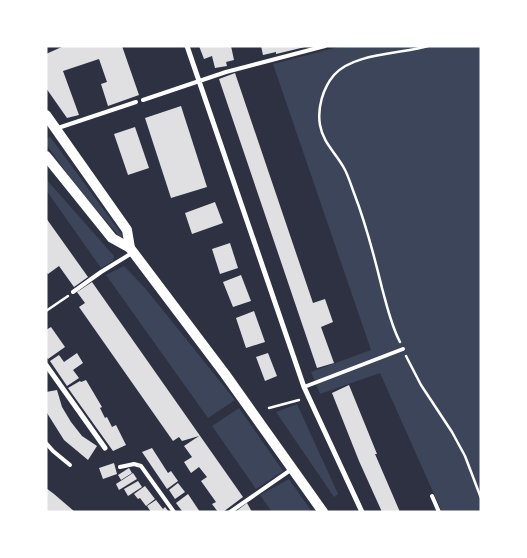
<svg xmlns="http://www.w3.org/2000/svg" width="527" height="558" viewBox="0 0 527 558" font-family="Manrope,sans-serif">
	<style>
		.green { fill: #3c4559 }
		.building { fill: #e0e0e3 }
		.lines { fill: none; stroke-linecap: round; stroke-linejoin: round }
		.path { stroke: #fff; stroke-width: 2.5 }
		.service { stroke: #fff; stroke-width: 4 }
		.minor { stroke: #fff; stroke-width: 5 }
		.secondary { stroke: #fff; stroke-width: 10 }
	</style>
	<rect width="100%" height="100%" fill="#2d3142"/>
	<g class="green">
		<polygon points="342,46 481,46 481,512 442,512 380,373 320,394 311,372 371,350 273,64"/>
		<polygon points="49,137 51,138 123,236 120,237 78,189 46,144 46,139"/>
		<polygon points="46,179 114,256 113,261 101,268 46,190"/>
		<polygon points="124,266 145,288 235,400 208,418 106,275"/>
		<polygon points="297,404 338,494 334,497 276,412"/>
		<polygon points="239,408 283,471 256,489 212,426"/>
		<polygon points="289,479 312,512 272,512 260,495"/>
	</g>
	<g class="building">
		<polygon points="64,46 122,46 139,95 108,106 101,84 107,82 99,59 63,71 79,115 67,118 46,88 46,54"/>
		<polygon points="199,46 231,46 234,60 226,62 227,66 215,68 212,56 204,59"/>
		<polygon points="261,46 304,46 305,47 276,54 276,52 263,55"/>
		<polygon points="235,73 313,303 325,299 333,322 321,327 334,363 317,368 219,79"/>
		<polygon points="181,106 207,187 171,198 145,118"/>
		<polygon points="135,127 149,168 128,175 114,134"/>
		<polygon points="215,202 223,223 192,234 185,213"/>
		<polygon points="46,218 88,277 74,287 59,266 48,274 46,272"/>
		<polygon points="230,243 238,268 220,274 212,249"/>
		<polygon points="241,275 251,301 233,307 223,282"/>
		<polygon points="92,282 243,497 223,512 218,512 212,504 216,502 201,481 207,477 199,467 191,473 184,462 192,457 184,446 199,436 182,441 179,437 173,441 79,307 85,303 77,292"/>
		<polygon points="254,311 265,342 246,348 236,318"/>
		<polygon points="51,327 65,347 48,359 46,357 46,330"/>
		<polygon points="77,353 83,363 73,370 79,378 67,386 50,361 59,355 64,362"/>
		<polygon points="268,353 277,376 265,381 256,357"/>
		<polygon points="86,380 102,407 100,408 105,418 107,417 112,427 116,425 126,445 113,451 68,388 80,381 81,382"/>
		<polygon points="349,385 377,454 375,454 400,512 382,512 359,461 332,393"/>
		<polygon points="57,390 62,407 71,422 82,436 97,446 88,460 64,440 47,413 46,392"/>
		<polygon points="152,448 168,473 171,471 178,481 167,489 142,452"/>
		<polygon points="114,463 117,474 103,479 99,468"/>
		<polygon points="129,468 132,473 121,480 118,475"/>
		<polygon points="133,473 137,479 119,490 116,484"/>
		<polygon points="138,481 142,487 128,496 124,489"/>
		<polygon points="178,483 185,492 175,499 169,490"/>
		<polygon points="145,486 155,499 146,506 140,498 138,499 134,494"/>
		<polygon points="46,488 54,494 75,512 46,512"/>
		<polygon points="188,494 200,512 182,511 176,503"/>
		<polygon points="156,500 163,509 165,507 169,512 151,512 147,506"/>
		<polygon points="247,503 252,512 235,512"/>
	</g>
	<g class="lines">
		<g class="path">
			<polyline points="46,311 68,296"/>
			<path d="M400 342C391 325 387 306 382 288 374 255 366 224 354 193 351 185 348 175 344 168 336 153 323 143 320 125 317 108 323 88 334 75 353 53 401 54 428 46"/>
			<polyline points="406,356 421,385 452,432 465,456 481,498"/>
			<polyline points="269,408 299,400"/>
		</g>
		<g class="service">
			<polyline points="143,100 226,72 325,46"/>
			<polyline points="58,128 136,102"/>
			<polyline points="73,292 101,272 132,253"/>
			<polyline points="304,387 403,349"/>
			<polyline points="46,443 53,451 70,465"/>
			<polyline points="120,467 134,464 141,466 174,512"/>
			<polyline points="432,496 439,512"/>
			<polyline points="230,512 292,469"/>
		</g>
		<g class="minor">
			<polyline points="187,46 304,387 362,512"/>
			<polyline points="46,365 105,448"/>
		</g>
		<g class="secondary">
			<polyline points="46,115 127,230 130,248"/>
			<polyline points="46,156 112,238 130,248 133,252 225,374 323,512"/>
		</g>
	</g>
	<rect width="527" height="558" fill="none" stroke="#ffffff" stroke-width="95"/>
</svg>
